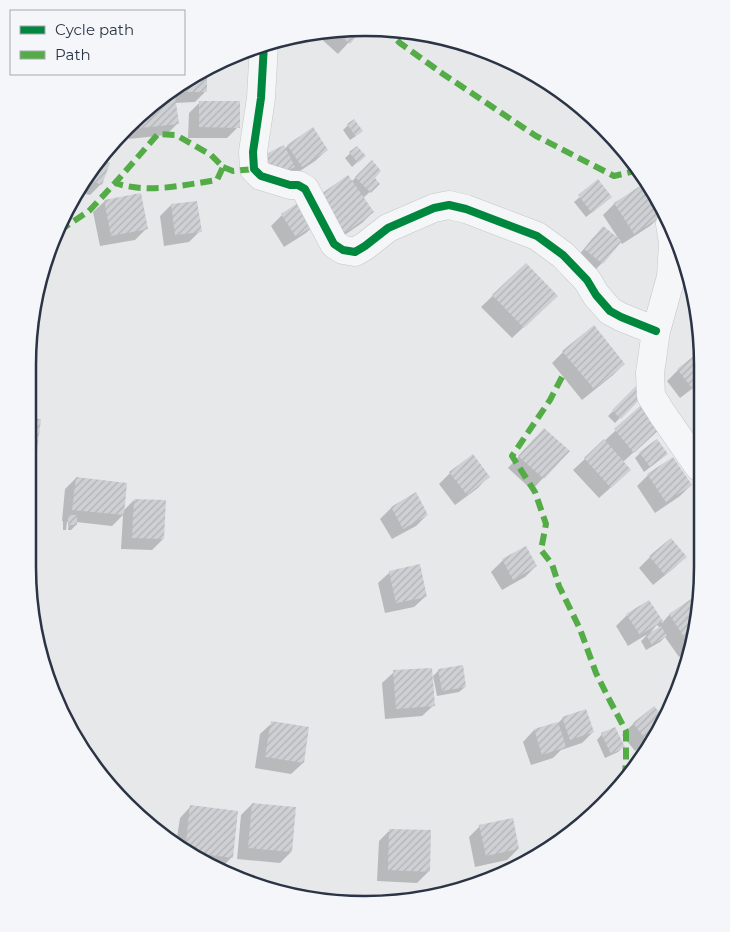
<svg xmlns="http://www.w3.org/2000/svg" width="730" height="932" font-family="Montserrat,sans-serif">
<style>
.shadow{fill:#0003;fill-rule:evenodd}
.building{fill:url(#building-hatch)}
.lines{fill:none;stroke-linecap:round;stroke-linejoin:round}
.minor-casing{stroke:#c4c6c8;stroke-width:29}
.minor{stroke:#f5f6f7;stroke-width:28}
.quiet{stroke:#54ac47;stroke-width:6;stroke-dasharray:12 6;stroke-linecap:butt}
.cycleway-casing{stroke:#f4f6f9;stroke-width:11}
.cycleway{stroke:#00873e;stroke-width:8}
.rim{fill:none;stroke:#2b3445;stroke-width:2.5}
</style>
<defs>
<pattern id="building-hatch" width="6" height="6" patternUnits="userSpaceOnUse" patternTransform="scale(1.25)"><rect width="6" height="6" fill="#ced0d3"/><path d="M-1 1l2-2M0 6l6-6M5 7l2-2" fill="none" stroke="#b1b3b6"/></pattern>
</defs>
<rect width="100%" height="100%" fill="#e6e8ea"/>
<path class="shadow" d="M361 29 338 54 318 36 324 30Z
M205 69 206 91 195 102 175 103 178 123 166 135 129 139 128 134 118 144 111 145 143 111 196 73Z
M200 102 238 127 227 138H188L189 113Z
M348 125 356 136 350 140 343 130Z
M288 145 327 150 315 161 291 177 260 161 285 149Z
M357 147 364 156 352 167 345 158Z
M97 160 108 164 101 184 90 195 81 193 70 220 60 229Z
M372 162 373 178 379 184 363 198 373 212 362 223 333 243 318 221 306 233 284 247 271 226 282 215 351 182Z
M598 181 605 202 586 217 574 202Z
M642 186 662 215 650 226 622 244 620 241 602 263 591 274 574 261 592 239 603 228 620 241 603 215 614 204Z
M105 201 147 228 135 240 100 246 93 212Z
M171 205 200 231 189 242 164 246 160 216Z
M526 264 545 307 512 338 481 307Z
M698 323 700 333 695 326Z
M563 352 624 364 613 375 582 400 552 363Z
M701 358V382L680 398 667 381 678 370Z
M636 388 643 394 615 423 608 416Z
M641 407 660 428 623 462 618 481 599 498 573 470Z
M28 419 40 420 36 451 28 459Z
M533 441 568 451 532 490 508 468Z
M640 453 667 454 661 459 644 472 635 458Z
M450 473 489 476 478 488 455 505 439 484Z
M648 475 691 485 680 496 655 513 637 486Z
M76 478 123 511 134 500 163 539 152 550 121 549 123 515 112 526 76 522V525L71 530H68L69 522H67L66 530H63V521H62L65 489Z
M415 494 427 515 416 526 392 539 380 519 391 508Z
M525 548 536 566 525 577 502 590 491 572 503 560Z
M650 557H685L674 568 653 585 639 568Z
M390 572 426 596 414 607 385 613 378 583Z
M697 597 696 633 691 648 679 657 665 637 660 642 646 650 641 641 646 636V635L628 646 616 626 627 615 648 601 662 623 669 615ZM657 625 660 628 649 634Z
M439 670 465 687 459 692 437 696 433 676Z
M394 672 434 705 422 716 385 719 382 683Z
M654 708 664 720 657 734 635 751 622 735 633 724Z
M563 718 593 732 582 743 561 750 553 758 531 765 523 742 534 730 558 723Z
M272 723 303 763 291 774 255 768 260 734Z
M602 734 623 747 618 752 605 758 597 740Z
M252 804 291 852 280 863 237 859 241 815Z
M191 806 232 857 221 868 197 859 176 844 180 818Z
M480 826 518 849 507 860 475 867 469 837Z
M390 830 429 871 417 883 377 881 379 841Z"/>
<path class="building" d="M363 29 350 44 334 30Z
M207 68V92H182V83L196 73Z
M174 88 179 124 140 128 138 116 143 111Z
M199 101H240V128L199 127Z
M354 119 363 131 356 136 347 124Z
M129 125 130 134 120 135 126 129Z
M313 127 328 150 302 167 287 145Z
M284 145 295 167 275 176 264 155Z
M357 146 366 156 358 163 349 152Z
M98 159 110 163 102 185 87 179Z
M372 160 381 171 375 178 380 184 371 193 355 177Z
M348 175 374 212 345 233 318 196Z
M598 179 612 197 592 213 578 195Z
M643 184 663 215 634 234 614 203Z
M81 190 83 192 71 220 66 218Z
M141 193 148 229 111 236 104 200Z
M304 199 319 222 296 237 281 214Z
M197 201 202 232 175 235 171 204Z
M603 226 622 241 603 264 584 249Z
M526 263 558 296 524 328 492 295Z
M594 325 625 364 594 389 562 351Z
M699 352 702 356 701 380 692 388 677 369Z
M636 386 645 394 621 419 612 410Z
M641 405 661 428 634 453 614 429Z
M28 418 41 419 37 451 28 450Z
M544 428 570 451 544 479 518 456Z
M604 439 631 470 611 488 584 458Z
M657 439 668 454 650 467 639 452Z
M473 454 490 477 467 495 449 472Z
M673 457 692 485 666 502 647 474Z
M76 477 127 483 124 515 72 510Z
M416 492 428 515 403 529 391 507Z
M134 499 166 500 164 539 132 538Z
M68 515H77V525H68Z
M671 538 687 557 665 575 649 556Z
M526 546 537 566 513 580 502 559Z
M420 564 427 597 396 603 389 571Z
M697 595 696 633 692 645 690 646 669 614Z
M649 600 663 621 640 635 626 614Z
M661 626 667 636 652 645 646 635Z
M463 665 466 687 442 691 438 669Z
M432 668 435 706 396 709 393 670Z
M654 706 665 719 657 733 647 741 633 723Z
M586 709 594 732 570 740 562 717Z
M271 721 309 727 304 763 265 757Z
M558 722 566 747 542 755 534 729Z
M615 727 625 747 611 754 601 733Z
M252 803 296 807 292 852 248 848Z
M190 805 238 811 233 858 187 852 185 851Z
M513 818 519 849 486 856 479 825Z
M389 829 431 830 430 872 388 870Z
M413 894 414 898 390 901 389 900Z"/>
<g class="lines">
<g class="minor-casing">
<path id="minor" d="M264 44 261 98 253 152 254 169 261 176 290 185H298L305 189 334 244 343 250 355 252 365 246 388 228 434 208 449 205 466 209 537 236 563 255 587 280 596 295 610 311 621 317 656 331
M670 224 673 243 671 277 656 331 650 373 651 396 663 415 699 467"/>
</g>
<use href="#minor" class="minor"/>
<path class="quiet" d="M384 28 400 43 443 74 536 136 614 176 639 170
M223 167 233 171 254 169
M59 231 89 211 115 183 158 134 176 135 211 155 223 167 217 180C183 185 149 194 115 183
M562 377 550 400 512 456 535 492 546 524 541 550 552 564 559 586 580 629 596 673 610 701 626 731V763L624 781"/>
<g class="cycleway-casing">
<path id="cycleway" d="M264 44 261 98 253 152 254 169 261 176 290 185H298L305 189 334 244 343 250 355 252 365 246 388 228 434 208 449 205 466 209 537 236 563 255 587 280 596 295 610 311 621 317 656 331"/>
</g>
<use href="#cycleway" class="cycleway"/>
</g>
<path d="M0 0H730V932H0ZM365 36H365A329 329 0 0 1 694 365V567A329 329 0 0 1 365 896H365A329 329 0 0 1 36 567V365A329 329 0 0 1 365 36Z" fill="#f4f6f9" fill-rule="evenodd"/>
<path class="rim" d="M365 36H365A329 329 0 0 1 694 365V567A329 329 0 0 1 365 896H365A329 329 0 0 1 36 567V365A329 329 0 0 1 365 36Z"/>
<rect x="10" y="10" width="175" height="65" fill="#f4f6f9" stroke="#a4a8b1"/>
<rect x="20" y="26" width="25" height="8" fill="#00873e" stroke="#a4a8b1"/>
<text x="55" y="35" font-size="15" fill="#2b3445">Cycle path</text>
<rect x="20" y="51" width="25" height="8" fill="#54ac47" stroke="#a4a8b1"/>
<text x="55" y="60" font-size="15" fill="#2b3445">Path</text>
</svg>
